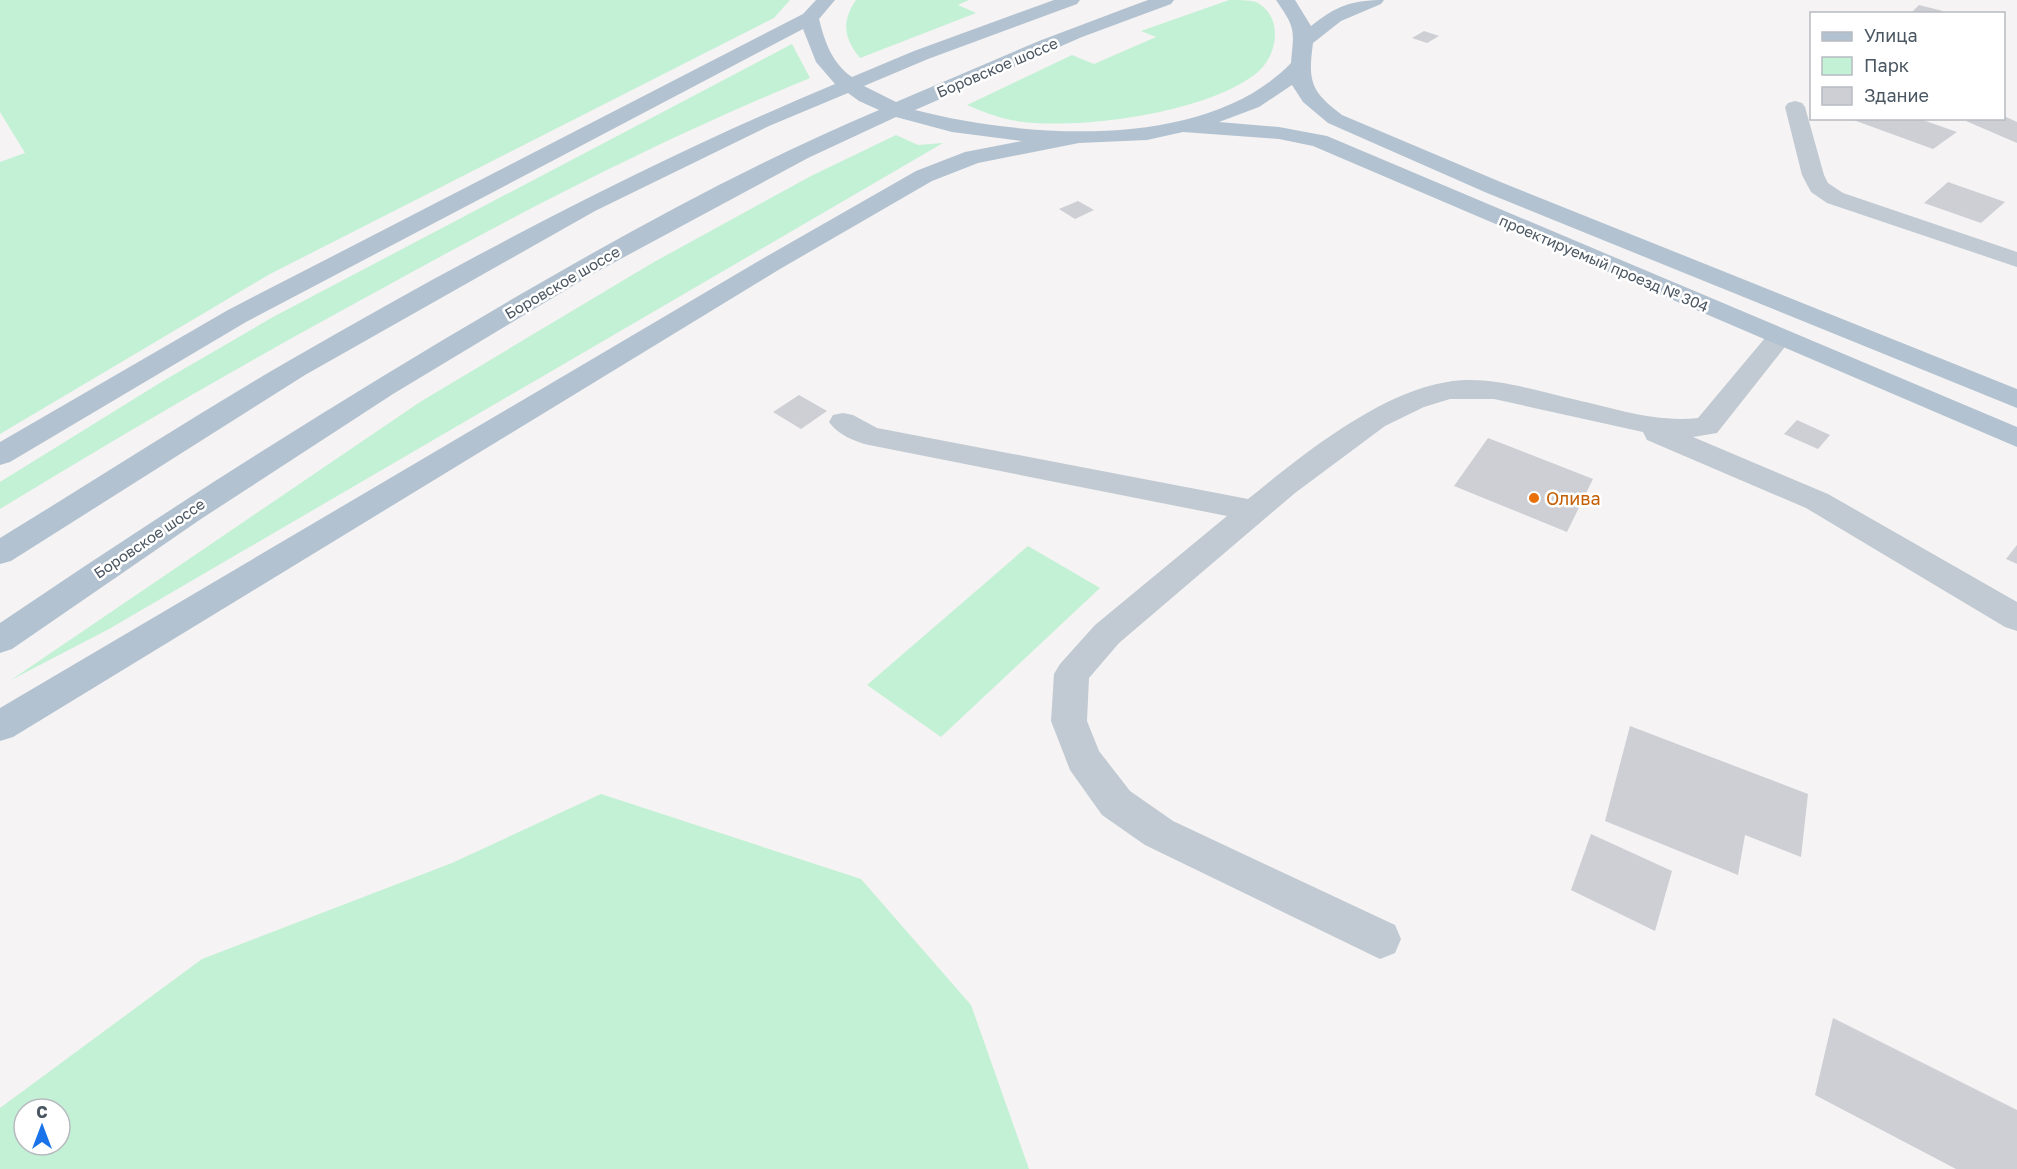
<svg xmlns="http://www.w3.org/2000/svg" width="2017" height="1169" font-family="'Golos Text',sans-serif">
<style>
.green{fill:#c3f1d5;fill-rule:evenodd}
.building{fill:#cdcfd5}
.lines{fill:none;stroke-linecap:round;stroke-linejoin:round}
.minor{fill:#c1cad2;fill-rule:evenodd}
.major{fill:#b3c2d1;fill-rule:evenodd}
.food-dot{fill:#e8710a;stroke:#fff;stroke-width:2}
.labels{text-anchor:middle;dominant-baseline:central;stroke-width:5;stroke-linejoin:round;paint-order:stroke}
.far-street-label{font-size:15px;fill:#4a5661;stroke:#fff}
.food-label{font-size:18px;fill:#c56008;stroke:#fff;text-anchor:start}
</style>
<rect width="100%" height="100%" fill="#f5f3f3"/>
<path class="green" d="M0 0H790L774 18 270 274 0 434V162L25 153 0 112Z
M856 0H969L958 5 976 13 860 58C844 38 841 22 856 0Z
M1229 0C1237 0 1249 0 1256 2 1283 16 1279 53 1258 72 1209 113 1073 132 1011 120 996 117 981 111 967 105L1072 55 1094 64 1156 37 1141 31Z
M792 44 810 78C666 137 528 208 392 283 259 355 129 430 0 509V482L163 381 273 317Z
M896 135 918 145 943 143 109 629 11 680 420 402 654 262 811 176Z
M1028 546 1100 588 941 737 867 685Z
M601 794 861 879 971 1005 1029 1169H0V1108L202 959 452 863ZM24 1109H60V1145H24Z"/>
<path class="building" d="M1919 5 1943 11 1941 14 1911 13Z
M1424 31 1439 36 1427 43 1412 38Z
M2004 116 2017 122V143L1966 121 1973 118H2004Z
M1848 118H1917L1957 132 1933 149Z
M1948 182 2005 202 1981 223 1924 203Z
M1078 201 1094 210 1075 219 1059 209Z
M799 395 827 411 801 429 773 412Z
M1797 420 1830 435 1818 449 1784 434Z
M1488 438 1593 479 1567 532 1454 486Z
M2017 545V564L2006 559Z
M1630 726 1808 794 1801 857 1745 835 1738 875 1605 821Z
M1591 834 1672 871 1655 931 1571 890Z
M1833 1018 2017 1110V1169H1956L1815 1095Z"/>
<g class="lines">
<path class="minor" d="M1795 101 1802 103 1805 107 1824 175 1828 183 1843 193 2017 252V267L1827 203 1811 192 1802 175 1785 107 1788 103Z
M1779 330 1788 332 1792 338 1717 433 1693 437 1828 494 2017 602V631L2005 627 1806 508 1647 440 1643 432 1494 399H1450L1424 407 1385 426 1295 493 1119 643 1089 678 1087 721 1099 751 1130 791 1173 821 1395 925 1401 939 1395 953 1380 959 1145 845 1102 815 1070 770 1051 721 1054 674 1060 664 1095 625 1227 516 869 445C855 442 837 434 829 422L833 415 843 413 853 415 877 428 1248 499C1301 456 1378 393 1447 382 1487 375 1529 389 1568 398 1610 407 1655 423 1698 418L1770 332Z"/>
<path class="major" d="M816 0H835L819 19C825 42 831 62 852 77L914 51 1054 0H1080L1077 4 928 59 864 86 896 102 1039 41 1129 7 1148 0H1174L1171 4 1082 37 915 110C1024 138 1205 152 1291 63 1294 29 1296 29 1276 0H1295L1311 26C1336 6 1352 0 1384 0L1381 4 1341 21 1313 43C1308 81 1310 91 1342 115L1503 183 2017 389V408L1487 193 1328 123 1303 102 1292 85 1259 107 1219 122 1279 127 1327 136 2017 427V447L1313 146 1279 139 1183 132 1147 140 1079 143 978 163 932 181 780 269 13 737 0 741V708L762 259 916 171 965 152 1022 141 952 132 896 117 808 158 589 276 393 394 201 519 12 649 0 653V623C173 506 348 394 528 290 642 224 758 161 879 110L859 101 848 93 769 126 595 211 305 375 11 561 0 564V538C95 480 189 419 285 363 463 260 645 163 835 84L816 62 803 29 246 322 10 462 0 465V442L228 310 803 14Z"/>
</g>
<circle class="food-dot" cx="1534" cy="498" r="6"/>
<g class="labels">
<g class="far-street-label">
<text transform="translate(997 67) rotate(-23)">Боровское шоссе</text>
<text transform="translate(1604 263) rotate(23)">проектируемый проезд № 304</text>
<text transform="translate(562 282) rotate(-30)">Боровское шоссе</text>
<text transform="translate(149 538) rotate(-34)">Боровское шоссе</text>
</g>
<g class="food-label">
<text x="1546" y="498">Олива</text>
</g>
</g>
<rect x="1810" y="12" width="195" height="108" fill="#ffffff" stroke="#b7bbc0" stroke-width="1.5"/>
<rect x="1822" y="32" width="30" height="9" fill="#b3c2d1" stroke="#b7bbc0" stroke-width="1.5"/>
<text x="1864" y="42" font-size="18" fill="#4a5661">Улица</text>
<rect x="1822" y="57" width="30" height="18" fill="#c3f1d5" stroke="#b7bbc0" stroke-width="1.5"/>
<text x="1864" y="72" font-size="18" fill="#4a5661">Парк</text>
<rect x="1822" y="87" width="30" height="18" fill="#cdcfd5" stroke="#b7bbc0" stroke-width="1.5"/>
<text x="1864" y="102" font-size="18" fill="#4a5661">Здание</text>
<g transform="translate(42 1127)"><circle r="28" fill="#ffffff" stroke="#b7bbc0" stroke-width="1.5"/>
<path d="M0-4.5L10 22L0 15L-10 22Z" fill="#1a73e8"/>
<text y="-9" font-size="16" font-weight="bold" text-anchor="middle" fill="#4a5661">С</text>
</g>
</svg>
